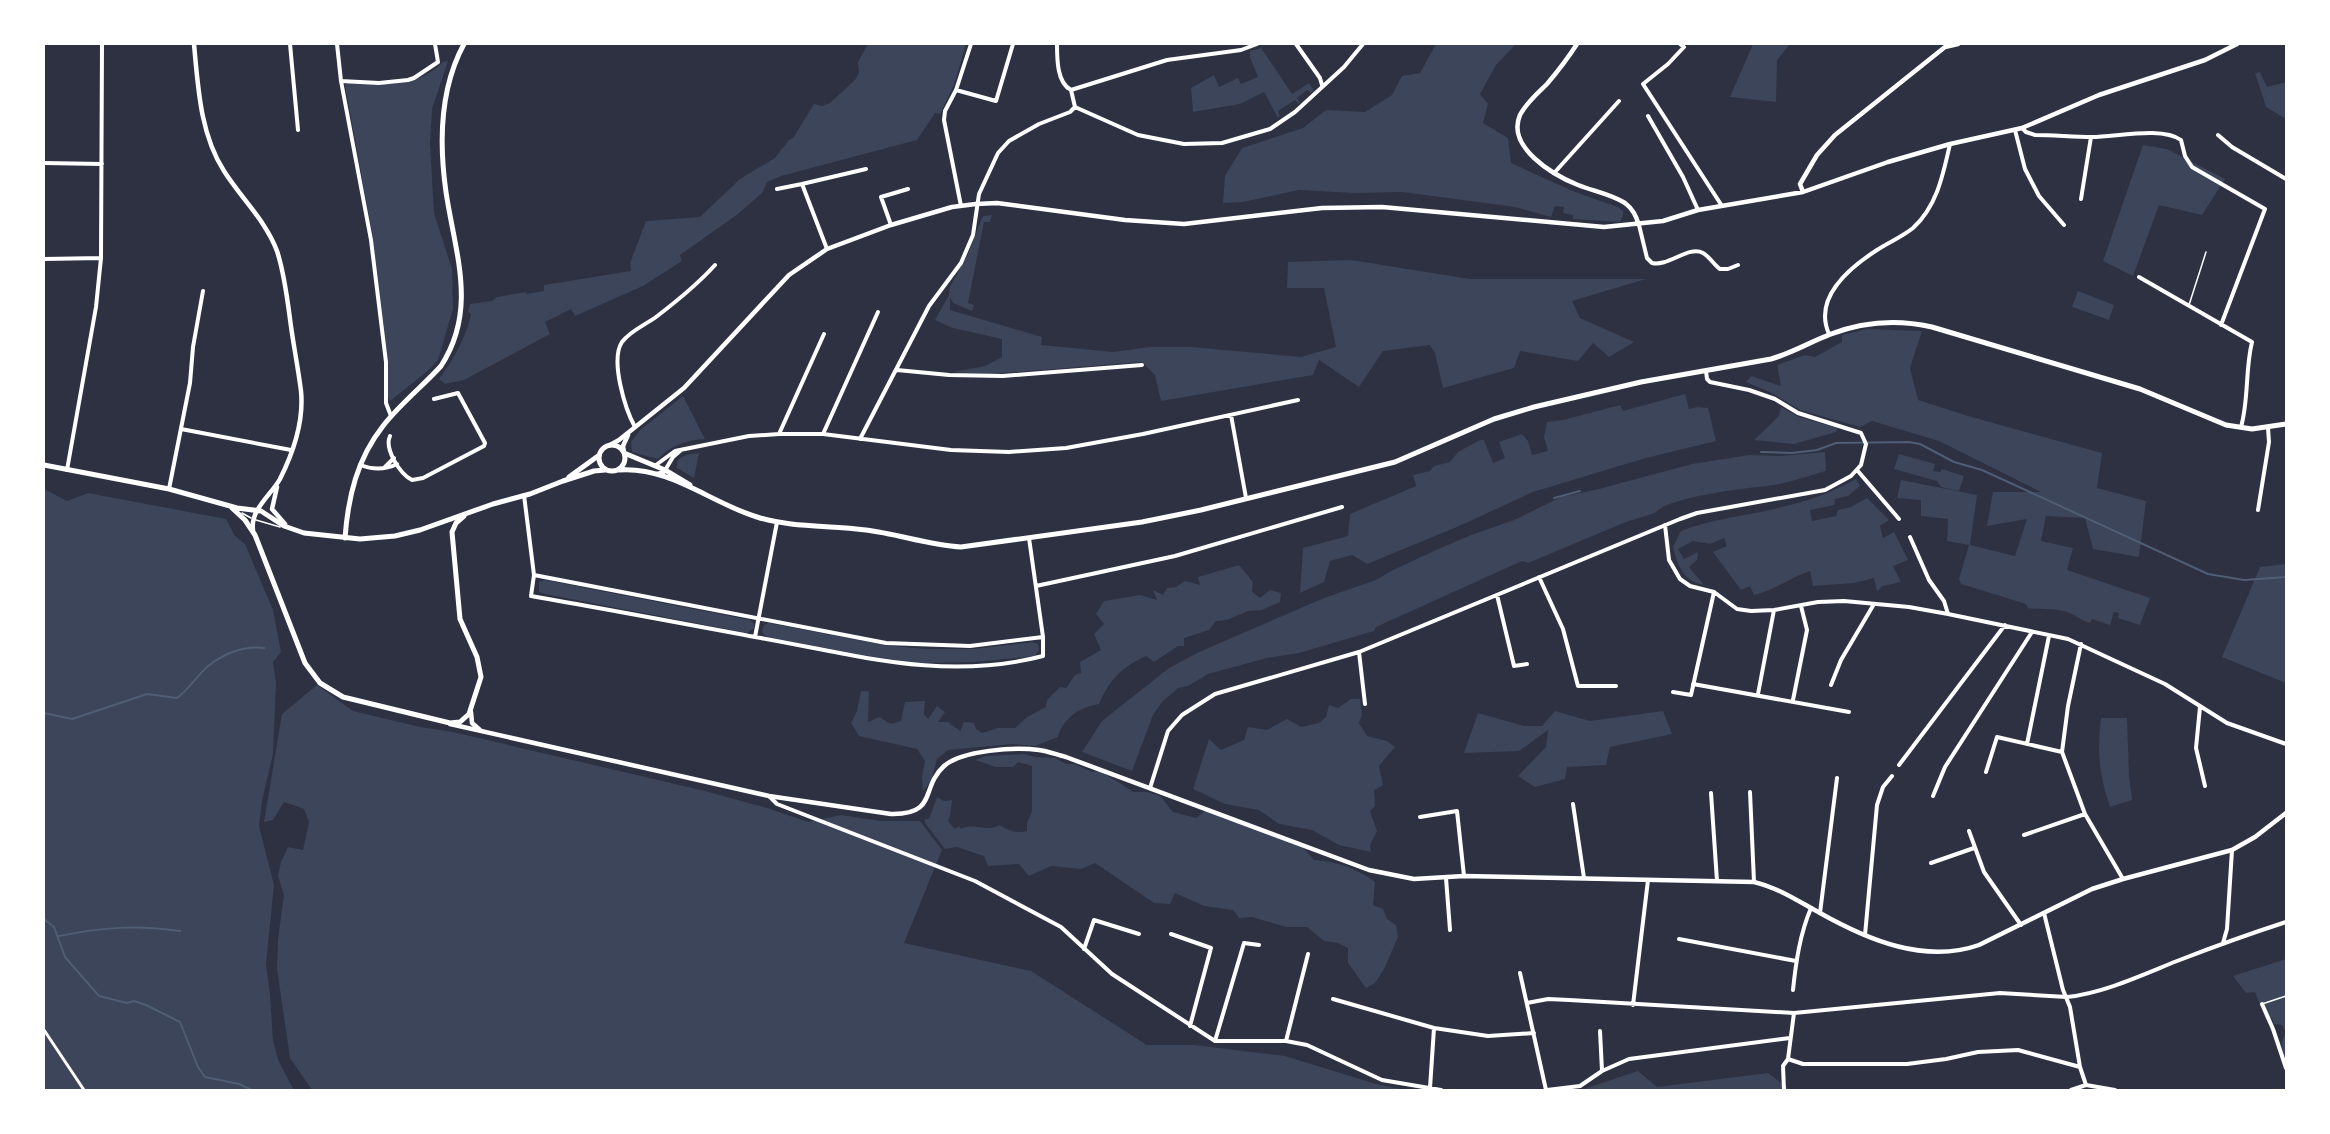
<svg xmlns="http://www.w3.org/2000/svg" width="2330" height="1134" font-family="Commissioner,sans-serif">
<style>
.green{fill:#3c4559}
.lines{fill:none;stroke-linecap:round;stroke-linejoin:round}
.stream{stroke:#4f5d75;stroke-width:2}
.service{stroke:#fff;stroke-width:1.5}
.pedestrian{stroke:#fff;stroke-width:3}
.minor{stroke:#fff;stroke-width:4}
.tertiary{stroke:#fff;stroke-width:4.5}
.secondary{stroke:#fff;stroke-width:5}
</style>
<rect width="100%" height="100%" fill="#2d3142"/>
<path class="green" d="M868 44H966L954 85 940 114 935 113 917 140 781 176 767 182 763 192 738 214 680 255 682 261 643 286 575 316 571 309 545 322 550 334 464 380 445 384 439 379C453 361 467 335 471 314L468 312 470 304 492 301 497 297 526 292V294L544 291V285L631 271 630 263 646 221 700 217 740 179 775 158 789 140 793 138 814 104 822 106 830 103 855 80 859 73 858 62Z
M1436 44H1516L1496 65 1480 94 1488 104 1483 123 1508 138 1511 163 1575 192 1618 207 1623 211V215L1620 222 1573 219V215L1563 213 1564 207 1555 206 1551 217 1515 207 1402 192 1352 193 1299 190 1243 202 1223 203 1225 176 1242 148 1303 128 1326 110 1365 112 1392 95 1402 76 1420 73Z
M1753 44H1790L1777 60 1776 102 1730 97Z
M1261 48 1292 94 1309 83 1314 91 1311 93 1307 90 1297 98 1300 103 1299 104 1295 100 1278 111 1280 116 1278 118 1264 92 1240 104 1193 112 1191 88 1214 75 1219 87 1238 78 1241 84 1258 77 1250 57V51Z
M448 61 432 109 430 144 434 213 452 269 453 309 438 360 429 370 390 401 387 394 388 360 372 232 345 85 348 82C382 85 417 88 443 62Z
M2260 72 2267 87 2286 82V119L2266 107 2255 73Z
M2143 145 2167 149 2225 179 2202 215 2159 205 2133 276 2103 261Z
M992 215 990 222H984L968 303 974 305 972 311 953 303 950 297V310L1042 337 1041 345 1113 352 1150 347H1191L1301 357 1336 347 1324 288H1287L1288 262 1351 260 1470 279H1646L1572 301 1580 318 1634 342 1609 357 1593 343 1578 361 1520 351 1514 368 1443 388 1435 353 1430 345 1383 351 1359 387 1319 360 1313 375 1161 401 1155 375 1142 362 989 374 953 372 985 366 1002 357V339L953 328 935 320 949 295 950 287 968 254 983 216Z
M2078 291 2114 305 2109 320 2072 307Z
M1867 329 1922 331 1910 368 1918 400 1968 416 2102 453 2097 488 2146 501 2139 557 2093 549 2085 518 2046 516 2041 541 2073 548 2067 570 2150 598 2140 625 2118 618 2119 613 2114 612 2110 625 2092 619 2090 623C2080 620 2074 613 2063 611 2051 608 2040 610 2028 608L2026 604 1961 584 1959 579 1969 545 1947 541 1948 519 1921 516V500L1897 498 1901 480 1977 495 1970 545 2015 556 2027 519 1987 526 1993 492H2041L1939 441 1872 421 1860 427 1800 410 1770 392 1746 382 1751 376 1781 386 1777 365 1805 355 1815 357 1842 342V335Z
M1685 394 1689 409 1698 407 1708 408 1716 441 1646 458 1533 492 1457 527 1367 564 1352 555 1330 561 1324 582 1300 593 1303 548 1348 536 1350 514 1416 486 1413 475 1430 471 1434 466 1450 462 1458 452 1480 440H1484L1493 463 1505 458 1499 442 1522 434 1528 441 1532 455 1548 451 1544 437 1547 422 1563 420 1620 405 1623 411Z
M683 396 705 439C687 440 671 445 658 459L632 452 631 442 640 430Z
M1781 407 1799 417 1838 428 1836 432 1794 444 1754 440 1779 416Z
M1825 452 1826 471C1807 476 1786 484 1767 486 1746 488 1667 497 1655 513L1626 522 1528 563 1522 561 1376 627 1374 631 1299 653 1267 658 1208 674 1188 686 1178 688 1162 702 1153 715 1132 771 1082 752 1102 721 1169 668 1199 652 1324 598 1376 580 1391 571 1436 550 1471 535 1514 520 1561 497 1595 490 1692 464 1749 455 1781 456Z
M699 453 694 478 677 468C675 456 689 454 699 453Z
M1899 454 1935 464 1933 471 1940 472 1942 469 1964 476 1959 491 1941 487 1937 481 1894 469Z
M1856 479 1860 486 1848 496 1835 499 1834 505 1810 510 1812 521 1836 516 1838 510 1851 507 1867 498 1889 520 1880 526 1883 538 1894 532 1908 560 1893 566 1901 582 1883 586 1877 591 1874 578 1854 583 1813 586 1810 571C1790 578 1775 590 1754 595L1750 586 1741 590 1713 552 1727 546 1724 538 1710 544 1693 541 1678 549 1684 559 1698 552 1697 560 1689 567 1704 585C1683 581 1678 566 1673 547L1681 531C1714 518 1748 516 1782 507 1809 501 1832 492 1856 479Z
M44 489 67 501 88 493 226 519 235 536 245 544 273 610 281 652 273 662 276 683 273 754 262 801 259 826 274 885 266 964 270 994 273 1041 279 1062 294 1090H44Z
M2286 564V683L2222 657 2260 567Z
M1239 565 1253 582 1252 592 1260 598 1270 590 1281 593 1280 602 1262 610 1248 611 1227 620 1216 621 1209 630 1184 638V646H1178L1154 662 1146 656C1122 667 1110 679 1099 704 1080 707 1063 718 1058 737L1035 746 1012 744 948 750 937 759 931 781 923 791 922 777 925 761 917 749 859 736 851 723 857 711 861 691H869L868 722 879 717 891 724 901 721 905 702 925 701 924 714 928 719 937 706 945 712 938 722H948L960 731 964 722 974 723 976 729 982 733 998 728H1015L1027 717 1046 707 1047 700 1060 687 1066 688 1075 675 1081 673 1080 662 1101 650 1094 634 1104 624 1096 614 1104 601 1140 595 1157 600 1153 590 1163 595 1167 588 1176 587 1185 581 1200 585 1198 577Z
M545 580 750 620 754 624V628L747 633 545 594 539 592V582Z
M768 623 884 645 925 649H973L1033 642 1038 644 1039 650 1035 656 975 662 923 663 879 658 771 638 765 636 762 631 764 625Z
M317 685 353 711 420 727 453 732 705 791 767 808 808 822 841 815 881 821H920L942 850 904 943 1031 971 1147 1045H1195L1285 1056 1376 1084 1405 1090H312L290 1058 277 969 278 939 284 895 278 876 281 862 288 847 303 850 309 822 304 809 284 802 273 820 264 822 282 714Z
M1351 699H1360L1362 715 1359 723 1367 736 1387 741 1395 747 1379 766 1383 785 1374 790 1375 806 1370 811 1377 831 1370 845 1371 852 1339 845 1312 830 1279 824 1259 810 1225 804 1193 789 1209 739 1221 750 1244 740 1248 727 1267 730 1287 719 1301 727 1319 723 1326 717 1329 705 1338 708Z
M1555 711 1590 721 1663 711 1672 734 1610 747 1606 765 1567 767 1565 779 1535 787 1518 776 1546 747 1548 730 1519 751 1464 753 1478 713 1524 726H1542Z
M2101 718H2127L2129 776 2132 800 2110 807C2099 773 2097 754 2101 718Z
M1024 754 1035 757 1055 758 1066 764H1075L1092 772 1100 771 1134 792H1147L1160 796 1173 812 1196 818 1205 811 1301 845 1314 860C1339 862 1356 868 1375 882L1373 905 1383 909 1387 919 1396 925 1398 937 1384 969 1375 983 1366 988 1348 963V948L1338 943 1324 941 1307 927H1286L1252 917 1239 918 1233 910 1204 906 1175 893 1170 904 1154 903 1095 863 1081 869 1051 866 1029 876 1019 864 988 866 984 856 957 847 945 849 925 823V819H929L937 797 944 801 952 800 950 816 948 821 955 829 959 826 961 829C973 822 986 833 999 825 1008 830 1016 834 1027 831V823L1032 811V766L1018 762 1013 767H996L975 760 986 756Z
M2286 959V1061C2283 1052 2278 1041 2286 1034L2282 1025 2274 1024 2272 1018 2266 1020 2255 992 2246 993 2233 976Z
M1638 1071 1657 1087 1768 1073 1788 1088 1789 1090H1581Z"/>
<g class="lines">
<path class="stream" d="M1761 452 1792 453 1817 450 1836 443 1909 442 1920 444 1954 462 1982 470 2208 574 2244 580 2286 577
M1554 498 1580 491
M44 713 72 719 147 694 177 698C189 689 196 677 207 667 222 654 245 645 264 648
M44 919 54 927 65 957 99 996 127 1003 134 1001 146 1005 180 1022 198 1067 205 1077 239 1084 252 1090
M59 936C105 927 134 925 180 931"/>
<path class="service" d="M2189 305 2206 252
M242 513 251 518
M256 520 280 527
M2262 1004 2286 996"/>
<path class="pedestrian" d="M44 1030 84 1090"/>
<path class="minor" d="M290 44 298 130
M337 44 341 81 371 240 386 362V403L391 416
M1057 44C1057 59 1057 83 1071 90L1075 107
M1296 44 1320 78 1322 85
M1680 44 1684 47 1668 64 1643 84 1722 206
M341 81 379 83 408 80 414 78 438 62 435 44
M956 90 996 101 1013 44
M1071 90 1167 60 1241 50 1257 44
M1075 107 1138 135 1184 144 1222 143 1270 129 1295 112 1344 67 1363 44
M1648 116 1683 177 1698 210
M2022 128 2026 132 2035 135C2054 135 2073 137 2092 137 2116 137 2162 126 2181 140L2185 156 2192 167 2265 209 2221 325
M2015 130 2025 169 2039 196 2064 225
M2218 135 2232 147 2286 179
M44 163 102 164
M1555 172 1619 101
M777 189 802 184
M2081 199 2091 137
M961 206 944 120 945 111 956 90 971 44
M891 225 881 197 908 189
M1639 225 1647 258 1652 263C1668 267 1689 245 1703 253 1710 257 1714 265 1720 269H1728L1738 265
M827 249 802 184 866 169
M44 259 101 258
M2139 277 2252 342C2245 370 2249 399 2241 427
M1829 334C1813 298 1849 268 1877 250 1889 242 1902 237 1913 228 1937 206 1943 175 1950 144
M897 370 949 375 1003 376 1142 365
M1231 415 1246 498
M635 427C625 409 610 360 622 342 630 331 645 325 656 317 677 301 697 285 715 265
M181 429 291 450
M779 434 824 334
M823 434 878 312
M390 436C384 449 400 474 412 480L423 478 484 446 485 443 458 393 434 399
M860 439 929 306 961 263 973 235 979 194 998 153 1009 141 1039 124 1070 112 1075 107
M360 465C373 470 385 470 397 464
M656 465 675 451 749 436 779 434H823L951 450 1009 452 1066 448 1143 434 1298 400
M385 467 394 458
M67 470 96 307 101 258 102 44
M1857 470 1899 519
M656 474 664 472 673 457 680 451
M169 489 190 383 193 347 203 291
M524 495 534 575 531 596C606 609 680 623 755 637 853 654 943 682 1043 656V637L1029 538
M2258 510 2269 442 2268 428
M1665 525 1669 560 1680 579 1690 586 1714 592 1737 609 1751 611 1774 610 1818 602 1844 601 1909 607 1948 614 2068 639 2165 684 2227 723 2286 744
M1910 537 1929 580 1944 601 1948 614
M534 575 886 643 970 646 1043 637
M1539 577 1563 629 1578 686H1616
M1036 586 1175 556 1342 507
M1497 595 1514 666 1527 664
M755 637 777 522
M2081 644 2068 706 2062 752 2085 814 2123 879
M1359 652 1365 704
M1693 684 1849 712
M1831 685 1841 660 1874 604
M1673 692 1691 695 1714 592
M1758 694 1774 610
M1793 700 1807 630 1801 606
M2200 707 2196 748 2205 786
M2027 744 2049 636
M1899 765 2005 625
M1986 772 1997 737 2062 752
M1150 788 1168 731 1182 715 1215 694 1359 652 1680 519 1697 513 1825 490 1851 476 1861 465 1866 444 1861 433 1798 413 1775 399 1749 390 1710 382 1707 379 1706 371
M1750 792 1754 882
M1711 793 1717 881
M1933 796 1945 767 2032 632
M770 797 777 804 975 881 1061 927 1112 974 1215 1041H1286L1307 1045 1382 1080 1441 1090
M1573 804 1584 878
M1420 817 1457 811 1464 876
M1969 831 1984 872 2021 925
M2024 835 2085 814
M1931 863 1974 848
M1446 878 1450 930
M1820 913 1837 778
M2044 913 2063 990 2070 1007 2080 1067 2086 1085
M1171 934 1211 948 1190 1026
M1865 935 1877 805 1883 787 1892 776
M1679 939 1796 961
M2223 943 2227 929 2232 850
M1084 949 1094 920 1139 934
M1520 973 1546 1090
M1793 990C1796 961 1800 934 1811 908
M1333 999 1434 1028 1488 1036 1534 1033
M1527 1003 1548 999 1569 1000 1794 1013 2000 993 2067 997C2104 993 2142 975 2177 961 2213 947 2249 934 2286 922
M2262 1004 2273 1029 2286 1068
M1633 1005 1648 880
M1600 1031 1602 1071
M1215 1041 1244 943 1259 945
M1286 1041 1308 954
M1788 1059 1803 1064H1907L1946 1059 1978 1052 2018 1050 2080 1067
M1430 1088 1434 1028
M1547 1090 1580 1086 1602 1071 1629 1059 1790 1038
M1784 1090 1783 1066 1788 1059 1794 1013
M2071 1090 2086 1085 2115 1090"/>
<path class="tertiary" d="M194 44C198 86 200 134 224 171 241 198 266 221 277 251 284 272 287 296 290 319 293 343 298 367 301 391 304 421 293 453 280 479 271 495 250 510 253 530
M1577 44C1568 58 1558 71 1547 84 1538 93 1526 103 1520 115 1506 147 1553 175 1578 185 1593 191 1611 194 1625 203 1633 209 1636 216 1639 225
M1803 192 1800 184 1817 155 1835 135 1945 47 1958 44
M610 445 619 440 684 388 789 275 827 249 891 225 952 207 976 204 997 203 1125 220 1184 224 1322 208 1382 207 1604 227 1663 221 1698 210 1803 192 1888 162 1950 144 2022 128 2099 95 2205 60 2237 44
M624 452 623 446 628 435
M277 487 272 509 285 524
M471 712 472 723 480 730
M450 724 769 796 891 814C938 815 920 788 944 766 962 750 1015 747 1039 750 1048 751 1057 755 1066 757L1369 870 1414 879 1464 876 1754 882C1779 888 1798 901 1820 913 1868 940 1925 964 1979 945L2092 889 2123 879 2232 850 2255 837 2286 813"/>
<path class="secondary" d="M599 458a13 13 0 1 1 26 0a13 13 0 1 1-26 0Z
M624 453 665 470 690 485
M44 465 169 489 237 508 261 511 284 526 304 533 360 539 395 536 420 530 493 504 530 494 563 481 594 471 605 470
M619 470C669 466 711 503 757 517 792 528 830 525 866 530 898 534 929 545 961 547L1142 522 1201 510 1395 462 1494 419 1534 407 1641 382 1771 359C1792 353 1810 342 1831 334 1865 321 1897 319 1932 327L2140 389 2226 425 2252 429 2286 424
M569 477 598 456
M232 508 245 520 255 535 305 663 320 683 343 697 450 723 460 722 469 714 481 677 477 657 460 619 452 532 456 523 464 516
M345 538C348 497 357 459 383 426 400 404 423 386 441 366 478 309 455 253 446 192 439 143 440 88 464 44"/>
</g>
<rect width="2330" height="1134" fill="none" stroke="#ffffff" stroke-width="90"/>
</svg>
